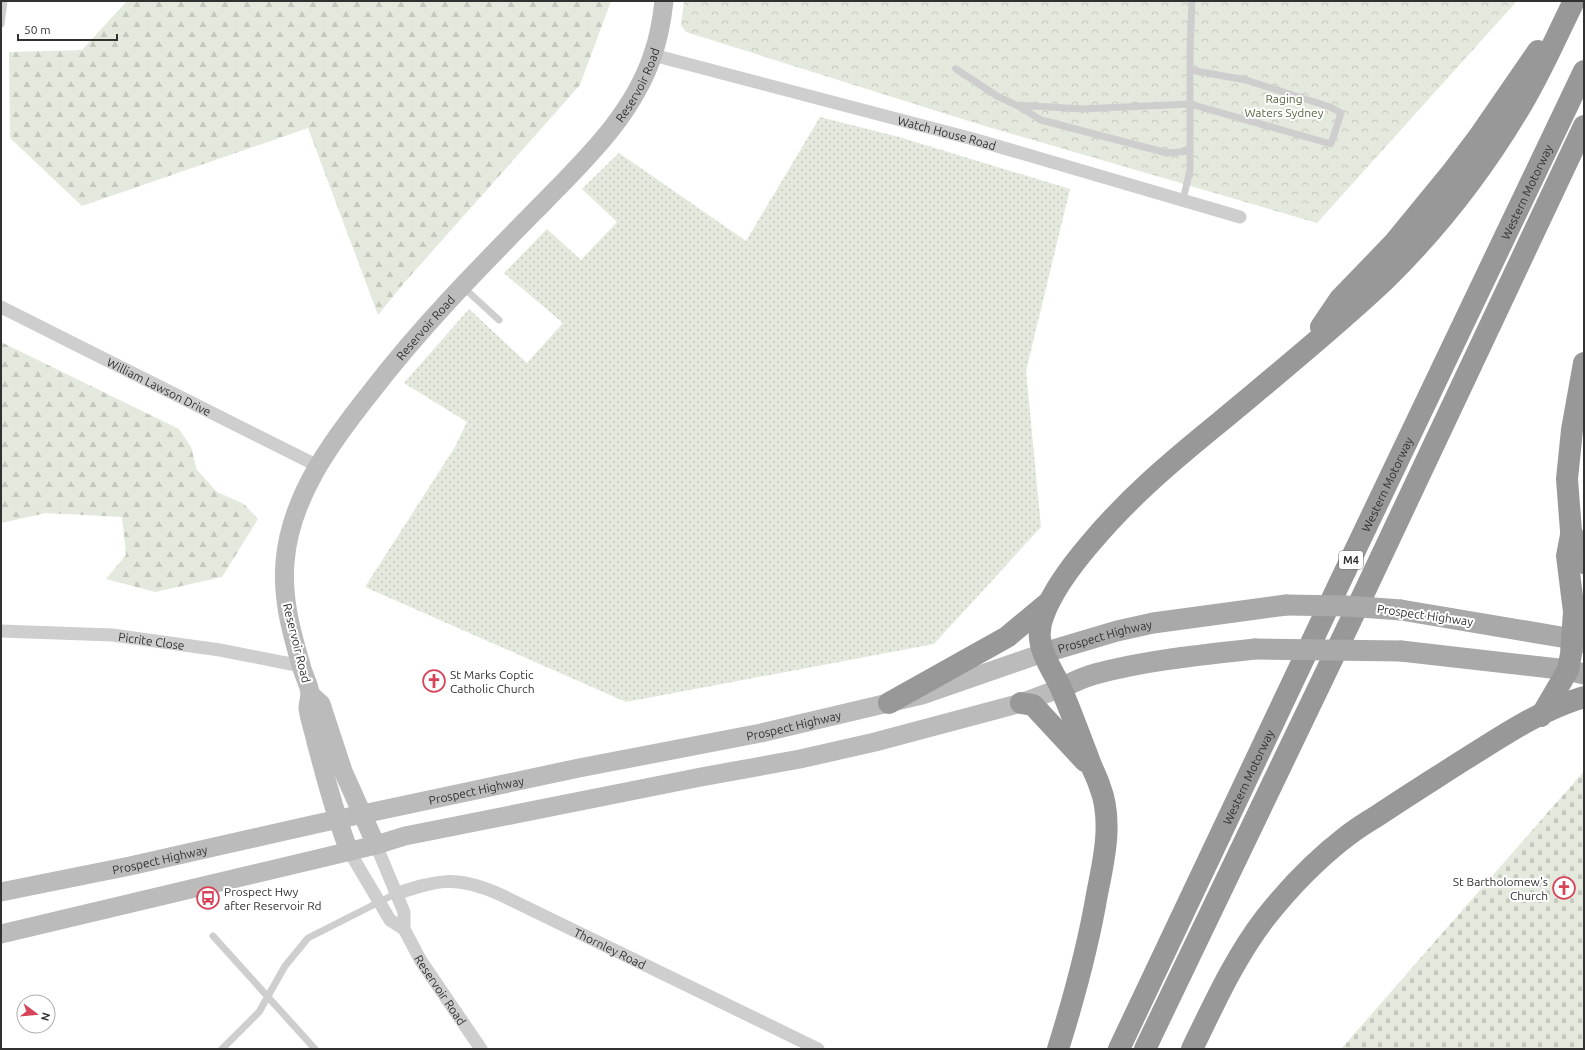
<svg xmlns="http://www.w3.org/2000/svg" width="1585" height="1050" font-family="Ubuntu,sans-serif">
<style>
.grass{fill:url(#grass-dots)}
.forest{fill:url(#forest-firs)}
.cemetery{fill:url(#cemetery-stones)}
.park{fill:url(#park-crowns)}
.lines{fill:none;stroke-linecap:round;stroke-linejoin:round}
.lane{stroke:#cecece;stroke-width:7}
.street{stroke:#cecece;stroke-width:13}
.secondary{stroke:#bbb;stroke-width:19}
.primary{stroke:#a9a9a9;stroke-width:21}
.highway{stroke:#989898;stroke-width:22}
.primary-bridge{stroke:#a9a9a9;stroke-width:21}
.labels{text-anchor:middle;dominant-baseline:central;stroke-width:4;stroke-linejoin:round;paint-order:stroke}
.shield{fill:#fff;stroke:#6f6f6f;stroke-width:1}
.shield-label{font-size:11px;font-weight:bold;fill:#313131}
.street-label{font-size:12px;fill:#313131;stroke:#fff}
.park-label{font-size:12px;fill:#566941;stroke:#fff}
.poi-label{font-size:12px;fill:#313131;stroke:#fff;text-anchor:start}
</style>
<defs>
<pattern id="grass-dots" width="8" height="8" patternUnits="userSpaceOnUse"><rect width="8" height="8" fill="#e4e9dd"/><path d="M2 2h.1M6 6h.1" fill="none" stroke="#c4c8be" stroke-width="1.8" stroke-linecap="round"/></pattern>
<pattern id="forest-firs" width="22" height="20" patternUnits="userSpaceOnUse"><rect width="22" height="20" fill="#e4e9dd"/><path d="M5 1l3.5 6h-7zM16 11l3.5 6h-7z" fill="#c4c8be"/></pattern>
<pattern id="cemetery-stones" width="16" height="16" patternUnits="userSpaceOnUse"><rect width="16" height="16" fill="#e4e9dd"/><path d="M2 7V4a2 2 0 0 1 4 0v3zM10 15v-3a2 2 0 0 1 4 0v3z" fill="#c4c8be"/></pattern>
<pattern id="park-crowns" width="20" height="18" patternUnits="userSpaceOnUse"><rect width="20" height="18" fill="#e4e9dd"/><path d="M2 6a3 3 0 1 1 6 0M12 15a3 3 0 1 1 6 0" fill="none" stroke="#c4c8be"/></pattern>
</defs>
<rect width="100%" height="100%" fill="#fff"/>
<path class="grass" d="M820 117 899 137 1070 189 1026 371 1041 527 934 644 626 702 365 587 455 447 467 422 404 383 469 309 527 363 563 323 504 273 547 229 581 260 617 222 582 189 619 153 746 241Z"/>
<path class="forest" d="M127 1H611L580 85 404 283 378 315 308 128 82 206 10 138 9 52 82 50Z
M1 342 179 429 191 447 197 470 217 492 244 504 258 519 222 577 155 592 106 579 126 555 122 517 46 513 1 523Z"/>
<path class="cemetery" d="M1584 771V1049H1341Z"/>
<path class="park" d="M684 1H1517L1317 223 978 124 686 32 681 25Z"/>
<g class="lines">
<path class="lane" d="M1 24 4 1
M956 69 997 96 1016 105 1082 109 1190 104 1331 144 1341 113 1330 107 1246 80 1190 70
M1018 106 1041 120 1167 153 1190 151
M1183 200 1190 170V48L1192 1
M463 287 499 320
M213 936 315 1049
M222 1049 259 1012 285 966 308 938 395 894"/>
<g class="street">
<path id="s1" d="M653 55 973 139 1240 217"/>
<path id="s2" d="M1 307 318 466"/>
<path id="s3" d="M1 631 112 635 220 650 301 666"/>
<path d="M376 845 404 912V929"/>
<path id="s4" d="M349 851 390 920 404 929 421 961 481 1049"/>
<path id="s5" d="M395 894C439 880 455 875 499 894L818 1049"/>
</g>
<g class="secondary">
<path d="M310 694 321 704 343 771 376 845"/>
<path id="s6" d="M349 851C335 815 326 779 316 742 314 731 309 719 308 708 308 703 310 698 310 693 309 684 303 674 301 665 291 631 282 598 285 562 290 497 332 441 371 392 424 323 484 263 545 201 587 158 634 113 653 54 659 37 662 19 664 1"/>
<path id="s7" d="M1 892 130 866 316 824 579 768 761 733 922 695 1043 653"/>
<path d="M1 934 376 845 405 836 701 777 800 759 875 742 1021 703 1061 688"/>
</g>
<g class="primary">
<path d="M1401 610 1573 639 1584 643"/>
<path d="M1401 651 1568 670 1584 674"/>
<path id="s8" d="M1043 653 1117 631 1153 623 1286 605"/>
<path d="M1061 688C1072 683 1083 677 1095 674 1147 660 1201 655 1255 649"/>
</g>
<g class="highway">
<path d="M1321 327 1340 299 1394 243 1453 171 1478 138 1538 51"/>
<path d="M1584 363 1572 430 1567 479 1571 531 1584 563"/>
<path d="M889 703 1007 637 1048 603"/>
<path d="M1021 703 1033 705 1085 761"/>
<path d="M1541 716 1568 670 1571 654 1574 612 1567 556 1571 535"/>
<path d="M1058 1049C1074 998 1088 947 1097 894 1104 860 1113 820 1100 787 1097 777 1091 767 1088 757 1079 734 1070 709 1060 686 1053 671 1042 656 1040 639 1039 630 1041 621 1044 614 1054 588 1072 565 1089 545 1129 497 1172 461 1220 422 1275 376 1332 330 1385 280 1436 230 1482 171 1519 109 1540 75 1556 37 1574 1"/>
<path id="s9" d="M1119 1049 1340 582 1584 71"/>
<path d="M1145 1049 1363 595 1584 126"/>
<path d="M1192 1049C1214 1004 1235 957 1266 917 1289 888 1317 859 1347 836 1356 829 1367 822 1377 816 1404 798 1431 781 1459 763 1498 739 1539 710 1584 697"/>
</g>
<path class="primary-bridge" d="M1286 605 1347 606 1401 610
M1255 649 1401 651"/>
</g>
<defs>
<g id="church-ring" transform="scale(1.15)"><circle r="9.5" fill="#fff" stroke="#d74358" stroke-width="1.5"/><path d="M-1.2-6h2.4v3.5h3.3v2.4h-3.3V6h-2.4V-.1h-3.3v-2.4h3.3Z" fill="#d74358"/></g>
<g id="bus-ring" transform="scale(1.15)"><circle r="9.5" fill="#fff" stroke="#d74358" stroke-width="1.5"/><path d="M-5-6H5V4H4V6H2V4H-2V6H-4V4H-5ZM-3.5-4V0h7V-4ZM-3.5 1.2v1.5H-2V1.2ZM2 1.2v1.5H3.5V1.2Z" fill="#d74358"/></g>
</defs>
<g fill-rule="evenodd">
<use href="#church-ring" x="434" y="681"/>
<use href="#church-ring" x="1564" y="888"/>
<use href="#bus-ring" x="208" y="898"/>
</g>
<g class="labels">
<rect class="shield" x="1339" y="551" width="24" height="18" rx="3"/>
<g class="shield-label">
<text x="1351" y="560">M4</text>
</g>
<g class="street-label">
<text stroke="none"><textPath href="#s6" startOffset="900">Reservoir Road</textPath></text>
<text stroke="none"><textPath href="#s1" startOffset="304">Watch House Road</textPath></text>
<text stroke="none"><textPath href="#s9" startOffset="949">Western Motorway</textPath></text>
<text stroke="none"><textPath href="#s6" startOffset="576">Reservoir Road</textPath></text>
<text stroke="none"><textPath href="#s2" startOffset="177">William Lawson Drive</textPath></text>
<text stroke="none"><textPath href="#s9" startOffset="625">Western Motorway</textPath></text>
<text transform="translate(1425 615) rotate(8)">Prospect Highway</text>
<text stroke="none"><textPath href="#s8" startOffset="64">Prospect Highway</textPath></text>
<text stroke="none"><textPath href="#s3" startOffset="151">Picrite Close</textPath></text>
<text transform="translate(297 643) rotate(76)">Reservoir Road</text>
<text stroke="none"><textPath href="#s7" startOffset="810">Prospect Highway</textPath></text>
<text stroke="none"><textPath href="#s9" startOffset="301">Western Motorway</textPath></text>
<text stroke="none"><textPath href="#s7" startOffset="486">Prospect Highway</textPath></text>
<text stroke="none"><textPath href="#s7" startOffset="162">Prospect Highway</textPath></text>
<text stroke="none"><textPath href="#s5" startOffset="231">Thornley Road</textPath></text>
<text stroke="none"><textPath href="#s4" startOffset="168">Reservoir Road</textPath></text>
</g>
<g class="park-label">
<text x="1284" y="98">Raging<tspan x="1284" dy="14">Waters Sydney</tspan></text>
</g>
<g class="poi-label">
<text x="450" y="674">St Marks Coptic<tspan x="450" dy="14">Catholic Church</tspan></text>
<text x="1548" y="881" text-anchor="end">St Bartholomew's<tspan x="1548" dy="14">Church</tspan></text>
<text x="224" y="891">Prospect Hwy<tspan x="224" dy="14">after Reservoir Rd</tspan></text>
</g>
</g>
<rect width="1585" height="1050" fill="none" stroke="#313131" stroke-width="4"/>
<g transform="translate(36 1014) rotate(106)"><circle r="19" fill="#ffffff" stroke="#adadad"/>
<path d="M0-3L7 15L0 10L-7 15Z" fill="#d74358"/>
<text y="-6" font-size="11" font-weight="bold" text-anchor="middle" fill="#313131">N</text>
</g>
<path d="M18 34v6h99v-6" fill="none" stroke="#313131" stroke-width="2"/>
<text x="24" y="34" font-size="12" fill="#313131" stroke="#ffffff" stroke-width="3" paint-order="stroke">50 m</text>
</svg>
